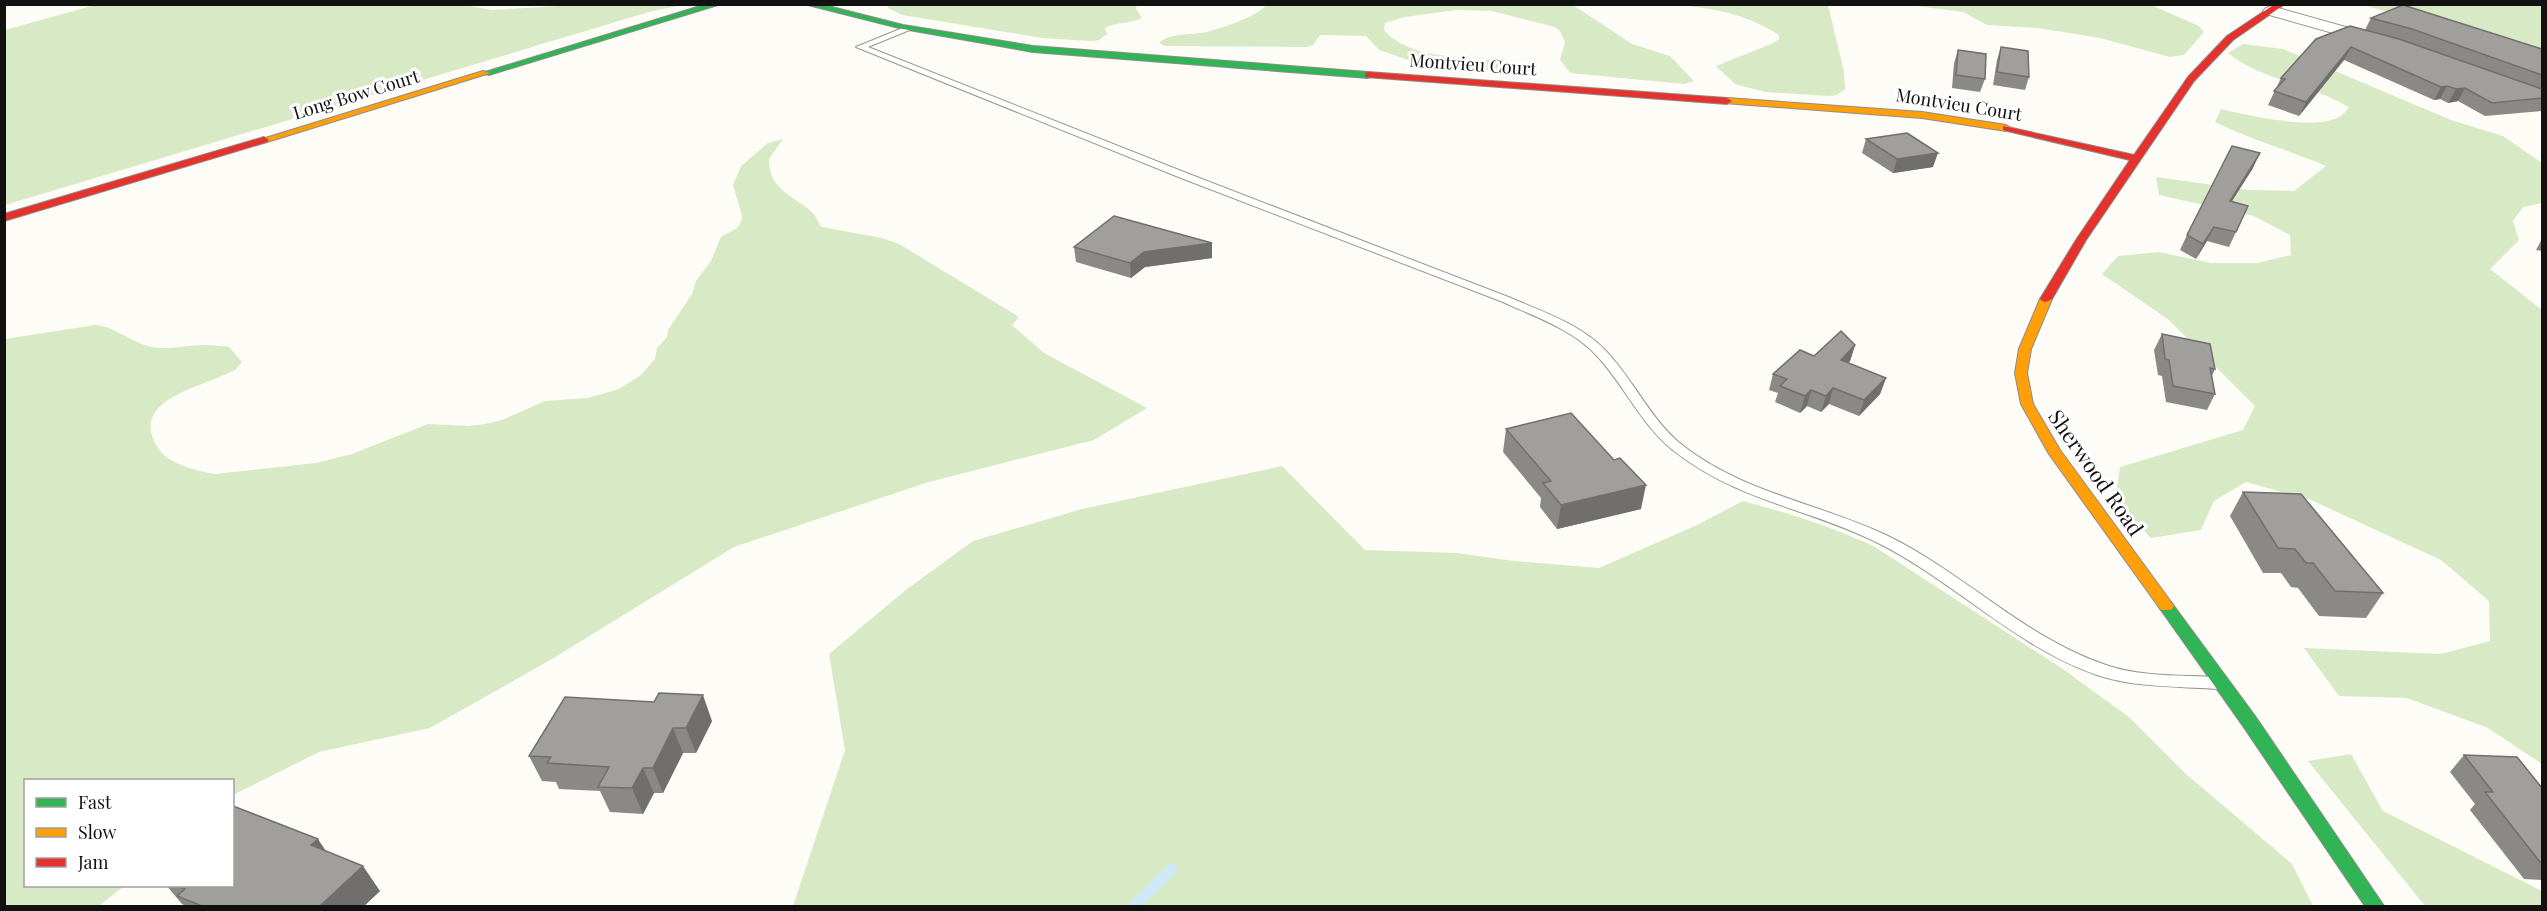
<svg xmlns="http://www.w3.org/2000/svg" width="2547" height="911" font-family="'Playfair Display',serif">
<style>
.forest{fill:#d8eac5}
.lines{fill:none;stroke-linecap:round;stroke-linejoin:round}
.stream{stroke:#cde8f7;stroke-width:11}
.lane-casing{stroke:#979795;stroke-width:2}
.street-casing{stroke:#979795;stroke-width:2}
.fast-casing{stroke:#8e8d8b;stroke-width:2}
.slow-casing{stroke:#8e8d8b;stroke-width:2}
.jam-casing{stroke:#8e8d8b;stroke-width:2}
.lane{fill:#fffffe;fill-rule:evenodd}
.street{fill:#fffffe;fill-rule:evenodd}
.fast{fill:#30b455;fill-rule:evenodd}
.slow{fill:#ff9f0a;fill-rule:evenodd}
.jam{fill:#e5322d;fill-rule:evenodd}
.wall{fill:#8a8986}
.shaded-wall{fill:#716f6d}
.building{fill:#a19f9c;stroke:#716f6d;stroke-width:1.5}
.labels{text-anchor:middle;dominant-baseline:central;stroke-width:6;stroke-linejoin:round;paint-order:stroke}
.far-street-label{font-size:18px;fill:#111;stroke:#fff}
.street-label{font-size:21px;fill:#111;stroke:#fff}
</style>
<rect width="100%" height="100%" fill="#fdfcf7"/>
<path class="forest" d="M889 4 1137 5 1136 9 1142 18C1129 24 1116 22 1105 28L1107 34 1099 40 1091 41 1042 38 902 15 888 8Z
M95 5 459 4 492 10 575 5H682L649 12 5 205V30Z
M1266 5H1573L1632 44 1670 56 1694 81 1684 84 1570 73 1560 60 1565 42 1560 31 1555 27 1492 11 1456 10 1405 17 1385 23 1384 30C1413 64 1482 55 1523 65L1528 71 1507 72 1408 60 1379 50 1366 36 1320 35 1313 45 1307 47 1165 46 1159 43C1170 33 1187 35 1201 33 1215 31 1259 16 1266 5Z
M1632 5H1828L1844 72 1845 89 1837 95 1829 96 1765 92 1735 84 1716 66 1771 44 1779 39V35C1747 14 1707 6 1669 5 1656 5 1644 7 1632 5Z
M1909 5H2151L2199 26 2204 32 2184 55 2170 57 2100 38 2038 28 1987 25 1963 12Z
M2364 5H2542V58H2541Z
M2243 44 2283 49 2451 120 2503 136 2542 163V203L2523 207 2513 221 2519 240 2490 269 2542 310V764L2488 728 2407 698 2339 696 2304 648 2441 654 2490 641 2489 601 2441 560 2311 500 2246 482 2214 501 2201 530 2151 538 2115 500 2120 467 2243 430 2255 406 2169 320 2102 274 2118 256 2159 252 2211 263H2257L2291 255 2290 235 2254 216 2159 195 2156 177 2249 190 2294 191 2326 166C2289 150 2251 140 2215 122L2221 109C2247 115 2315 131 2339 117 2343 115 2347 110 2349 107 2311 84 2263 81 2228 53Z
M783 139 769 159C769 191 793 195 812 212 817 216 817 223 822 227L882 238 899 244 1016 315 1018 318 1012 325 1044 353 1147 408 1094 440 929 482 734 547 552 659 430 728 319 752 233 795 232 780H26V886H124L99 906H5V339L95 325C114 326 129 341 148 346 166 351 186 345 205 345 213 345 221 346 229 347L242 362 236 369C207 387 126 398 158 448 168 464 199 472 216 474L316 463 352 454 428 424 469 426 485 424 502 420 545 401 587 398 619 389 641 375 655 359 657 348 667 337 668 330 692 294 696 281 711 261 721 237 737 228 741 222 742 216 733 185 741 166 768 143Z
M1282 466 1365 550 1457 553 1514 561 1599 568 1697 525 1743 501C1788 513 1833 527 1875 547L2063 669 2130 718 2186 774 2292 864 2313 906H793L845 750 829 654 907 589 973 541 1082 509Z
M2351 754 2383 811 2542 891V906H2425L2308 761Z"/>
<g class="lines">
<path class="stream" d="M1134 906 1172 869"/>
<g class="lane-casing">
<path id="lane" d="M905 27 912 29 868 47 1189 174 1511 298C1543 312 1580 324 1605 350 1634 380 1650 419 1682 445 1745 494 1819 503 1888 536 1964 573 2025 638 2106 665 2141 677 2181 675 2218 677L2224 679 2226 683 2224 687 2218 689C2177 686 2136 688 2097 675 2016 647 1955 582 1880 544 1809 508 1739 502 1674 451 1641 425 1625 386 1597 356 1572 329 1535 317 1503 302L1181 178 856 47Z"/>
</g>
<g class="street-casing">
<path id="street" d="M2271 6 2378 36 2380 39 2372 44 2266 14 2263 11 2266 8Z"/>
</g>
<g class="fast-casing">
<path id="fast" d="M707 4H721L489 75 482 73Z
M804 4H820L903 25 1033 46 1368 72 1372 75 1368 78 1033 52 903 29Z
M2166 601 2171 602 2255 716 2384 906H2365L2243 726 2161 610 2158 606 2161 602Z"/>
</g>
<g class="slow-casing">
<path id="slow" d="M483 71 490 73 267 142 259 140Z
M1727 98 1922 112 2006 125 2011 128 2006 131 1922 118 1724 103 1722 101Z
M2046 296 2052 299 2031 349 2027 373 2033 404 2060 450 2171 602 2174 606 2171 610H2161L2049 454 2021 404 2015 373 2019 349 2040 299Z"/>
</g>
<g class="jam-casing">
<path id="jam" d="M2275 4H2285L2233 40 2194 81 2086 240 2052 299 2046 302 2042 301 2040 299 2076 240 2130 160 2003 130V126L2134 155 2188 77 2227 36Z
M1368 72 1727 98 1732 101 1727 104 1365 77V73Z
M264 137 269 140 267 142 4 221V214Z"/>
</g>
<use href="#lane" class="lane"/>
<use href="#street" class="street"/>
<use href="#fast" class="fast"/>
<use href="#slow" class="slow"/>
<use href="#jam" class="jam"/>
</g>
<path class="wall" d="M2371 18 2542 49V111L2485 116 2458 101 2448 103 2440 99 2434 100 2344 60 2299 116 2268 105 2281 78 2365 30Z
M2001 47 2029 77 2025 90 1993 85 1997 60Z
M1958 50 1985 79 1980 92 1952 88 1954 63Z
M1866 139 1933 167 1893 173 1862 153Z
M2253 168 2232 201 2248 206 2229 247 2207 241 2196 259 2180 250 2187 235Z
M2542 239V251L2536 250Z
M1212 243V258L1145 267 1131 278 1076 262 1074 247Z
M2162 334 2215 369 2212 376 2215 394 2207 410 2166 402 2162 376 2158 375 2154 350Z
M1855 345 1850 361 1848 363 1886 378 1880 394 1859 416 1829 404 1821 412 1807 406 1800 413 1775 402 1778 393 1769 390 1773 374 1814 356Z
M1506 429 1641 509 1557 529 1540 507 1541 498 1503 452Z
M2243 492 2383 593 2366 618 2319 616 2298 588 2291 587 2281 573H2263L2230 516Z
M712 721 696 753H683L663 793H654L643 814 610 812 600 791 559 789 556 782 542 781 529 756Z
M2464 755 2542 788V880L2524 879 2470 810 2475 804 2450 772Z
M326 851 380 891 364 906H186L182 904 166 885H232Z"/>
<path class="shaded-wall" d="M2351 47 2344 60 2299 116 2306 102Z
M2447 86 2440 99 2434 100 2441 87Z
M2465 88 2458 101 2448 103 2456 89Z
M1938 153 1933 167 1893 173 1897 159Z
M2260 153 2253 168 2223 215 2230 201Z
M2214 227 2207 241 2196 259 2203 244Z
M1212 243V258L1145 267 1131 278 1130 263 1144 252Z
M1855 345 1850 361 1836 376 1841 360Z
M1886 378 1880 394 1859 416 1864 400Z
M1833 388 1829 404 1821 412 1826 396Z
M1811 390 1807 406 1800 413 1805 396Z
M1646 485 1641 509 1557 529 1561 505Z
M703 695 712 721 696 753 686 728Z
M673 728 683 753 663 793 653 768Z
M643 768 654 793 643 814 632 788Z
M318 839 335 865 311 845Z
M363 866 380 891 364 906H320Z"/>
<path class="building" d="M2403 5 2542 49V75L2412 29 2371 18Z
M2350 26 2399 39 2542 89V98L2492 103 2465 88 2456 89 2447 86 2441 87 2351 47 2306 102 2274 91 2285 79 2281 78 2316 39Z
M2001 47 2028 51 2029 77 1997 72Z
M1958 50 1986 54 1985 79 1956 75Z
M1907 133 1938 153 1897 159 1866 139Z
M2232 146 2260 153 2230 201 2248 206 2236 232 2214 227 2203 244 2187 235Z
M1114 216 1212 243 1144 252 1130 263 1074 247Z
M1841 331 1855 345 1841 360 1886 378 1864 400 1833 388 1826 396 1811 390 1805 396 1780 386 1787 379 1773 374 1800 350 1814 356Z
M2162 334 2210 344 2215 369 2210 368 2215 394 2173 386 2169 360 2165 359Z
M1571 413 1614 460 1620 458 1646 485 1561 505 1543 483 1551 481 1506 429Z
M2243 492 2301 494 2383 593 2335 591 2313 563H2306L2295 549 2278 548Z
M659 693 703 695 686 728H673L653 768H643L632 788 598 787 609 767 547 763 551 757 529 756 565 697 654 702Z
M2464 755 2517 757 2542 788V862H2540L2485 792H2493Z
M232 806H233L318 839 311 845 363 866 320 906H202L177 896 185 889 176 885H232Z"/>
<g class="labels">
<g class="far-street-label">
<text transform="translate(1473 64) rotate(4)">Montvieu Court</text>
<text transform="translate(356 94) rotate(-17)">Long Bow Court</text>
<text transform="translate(1959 104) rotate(9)">Montvieu Court</text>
</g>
<g class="street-label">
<text transform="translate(2097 472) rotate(55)">Sherwood Road</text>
</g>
</g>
<rect width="2547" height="911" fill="none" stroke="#111111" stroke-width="12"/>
<rect x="24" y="779" width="210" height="108" fill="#ffffff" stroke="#a0a0a0" stroke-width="1.5"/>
<rect x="36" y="798" width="30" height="9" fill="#30b455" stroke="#a0a0a0" stroke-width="1.5"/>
<text x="78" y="809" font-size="18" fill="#111111">Fast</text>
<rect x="36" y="828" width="30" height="9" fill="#ff9f0a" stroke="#a0a0a0" stroke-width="1.5"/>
<text x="78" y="839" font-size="18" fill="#111111">Slow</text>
<rect x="36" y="858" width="30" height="9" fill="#e5322d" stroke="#a0a0a0" stroke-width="1.5"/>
<text x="78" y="869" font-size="18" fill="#111111">Jam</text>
</svg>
